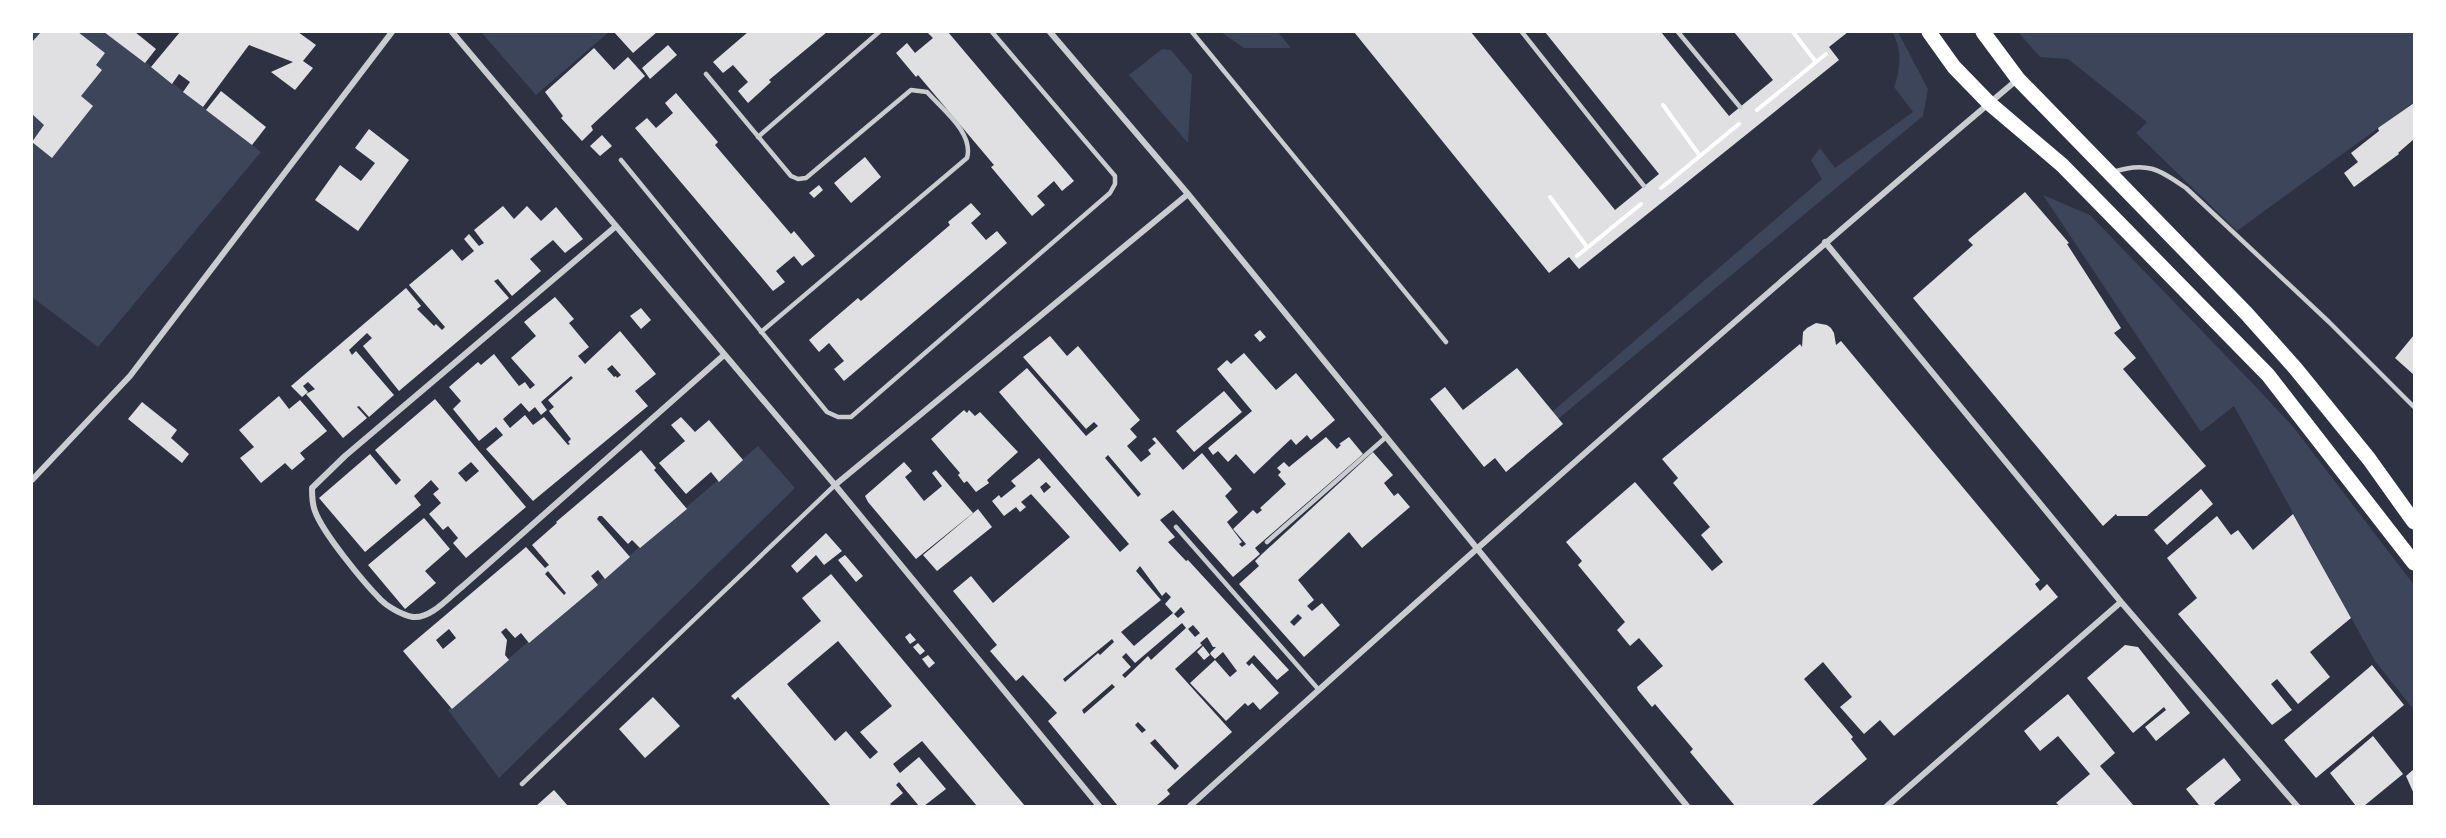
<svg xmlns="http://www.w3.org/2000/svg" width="2446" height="838" font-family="Cabin,sans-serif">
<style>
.green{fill:#3c4559}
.building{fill:#e0e0e3;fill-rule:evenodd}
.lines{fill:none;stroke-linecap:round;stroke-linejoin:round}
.path{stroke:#fff;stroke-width:4}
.service{stroke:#caccd0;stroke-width:4.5}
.minor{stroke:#caccd0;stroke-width:6}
.primary{stroke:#fff;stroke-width:15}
</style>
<rect width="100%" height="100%" fill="#2d3142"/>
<path class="green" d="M32 32H107L261 152 98 347 32 297Z
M481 32H609L536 95Z
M1221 32H1278L1291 48H1244Z
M1892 32H1898L1928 89 1923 116 1558 419 1552 412 1822 179 1811 160 1820 148 1835 168 1913 112 1894 87C1901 69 1902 48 1892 32Z
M2018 32H2414V102L2237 231 2136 133 2147 122 2068 59 2040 57Z
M1162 49 1171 50 1192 75 1188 143 1129 75Z
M2043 195 2090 215 2257 388 2294 428 2414 585V710L2375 661 2234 406 2201 432Z
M758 446 795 488 499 778 448 710Z"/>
<path class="building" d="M41 32H78L105 53 96 65 102 70 81 96 93 106 52 158 32 142 44 125 32 114V42Z
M104 32H135L156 49 145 63Z
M180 32H298L316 45 303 61 313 68 295 90 271 72 293 62 249 45 203 107 183 92 190 82 179 74 172 84 151 67Z
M614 32H657L633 53Z
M748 32H827L769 80 771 82 748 103 738 91 748 82 733 65 723 73 713 62Z
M927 32H948L1074 181 1062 191 1054 181 1037 196 1045 205 1032 216 991 167 994 165 918 75 916 77 896 53 907 43 915 53 933 38Z
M1354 32H1471L1615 210 1659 174 1545 32H1661L1729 116 1773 80 1734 32H1848L1829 47 1839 60 1579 269 1569 257 1549 273Z
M668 45 677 55 650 79 642 68Z
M594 48 614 70 628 57 645 76 591 126 593 130 582 141 561 118 563 116 545 92Z
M221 91 266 127 252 145 206 110Z
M676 93 718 142 715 145 791 234 794 231 815 256 802 266 794 256 776 271 785 282 773 291 635 128 647 118 656 128 673 113 665 103Z
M2414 103V139L2398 153 2399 154 2354 187 2344 173 2358 162 2351 153 2379 131 2378 128Z
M369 129 409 160 358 231 315 200 340 165 361 181 375 163 355 148Z
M602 135 612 146 600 156 590 146Z
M865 157 881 177 851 203 834 183Z
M819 185 823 190 814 198 809 193Z
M2025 192 2069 243 2067 244 2121 328 2114 333 2136 358 2123 369 2206 466 2147 516H2117L2116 514 2103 526 1913 298 1973 245 1968 240Z
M971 203 981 214 971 223 986 240 997 231 1007 243 844 381 834 369 844 361 829 343 819 352 809 340 858 298 861 301 950 225 948 222Z
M503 206 514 219 527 206 541 221 556 207 583 239 565 253 553 240 530 259 541 271 512 296 498 279 494 281 509 298 399 391 363 346 372 338 367 333 349 350 352 355 356 351 394 395 369 417 359 406 357 407 367 418 343 438 306 394 315 389 308 382 303 386 308 392 302 397 291 386 406 288 421 306 417 309 434 326 436 324 442 330 445 327 409 285 452 249 462 261 474 251 464 239 469 234 479 246 484 243 474 230Z
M555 297 574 319 569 323 589 347 578 356 585 364 620 331 656 374 635 391 648 406 533 501 486 449 503 435 496 427 479 441 453 409 461 401 449 387 478 362 481 365 494 354 519 386 525 382 530 389 535 385 511 358 536 336 524 322ZM612 365 621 375 617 378 616 376 614 377 607 369ZM571 376 573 378 548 400 554 407 549 411 571 439 568 442 570 444 568 445 544 417 533 425 525 415 510 428 503 419 521 403 529 412 535 407 541 415 547 410 541 402Z
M641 308 651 320 641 329 630 316Z
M1816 323 1827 325 1831 328 1834 333 1836 345 1841 341 2040 580 2035 584 2040 591 2047 584 2058 597 1894 736 1880 720 1864 734 1840 707 1852 697 1823 662 1804 679 1853 737 1851 739 1867 759 1811 806H1735L1690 752 1693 749 1655 704 1652 707 1638 690 1637 687 1663 666 1639 638 1630 646 1617 630 1625 622 1578 565 1582 561 1566 542 1635 482 1712 571 1723 562 1701 535 1710 527 1673 483 1678 478 1662 459 1800 344 1802 347 1803 332 1807 328Z
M1260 330 1266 337 1260 342 1254 335Z
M2414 335V375L2395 358Z
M1050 336 1067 356 1078 346 1140 420 1130 429 1137 437 1127 446 1141 462 1151 454 1148 450 1156 443 1152 439 1155 437 1183 470 1202 453 1232 489 1225 496 1238 512 1227 522 1242 542 1239 544 1242 547 1246 544 1233 529 1253 510 1257 514 1262 510 1260 508 1286 484 1278 475 1281 472 1277 468 1284 462 1289 467 1326 437 1337 449 1341 445 1339 444 1349 437 1363 454 1255 548 1260 554 1233 577 1173 510 1160 520 1175 537 1168 542 1186 561 1188 560 1289 670 1277 680 1254 655 1246 663 1249 666 1252 663 1279 693 1260 710 1253 702 1248 706 1245 703 1226 721 1190 683 1215 660 1230 677 1237 671 1223 652 1215 659 1211 655 1210 653 1216 647H1213L1207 637 1200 643 1202 645 1175 669 1232 732 1167 790 1170 794 1156 806H1118L1048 721 1057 713 1023 675 1016 681 990 651 997 645 953 591 971 576 993 603 1070 537 1031 494 1021 502 1026 507 1020 512 1016 507 1004 516 992 501 999 495 1001 498 1016 486 1011 481 1039 458 1120 552 1129 544 999 392 1027 368 1086 436 1098 426 1094 422 1086 429 1023 357ZM1108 455 1141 494 1138 497 1105 458ZM1046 482 1051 487 1044 493 1040 487ZM1140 566 1162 596 1166 592 1171 597 1165 604 1174 614 1181 607 1185 612 1178 618 1173 613 1134 646 1121 632 1161 600 1136 571ZM1182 623 1186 628 1151 660 1148 656 1125 678 1122 675 1131 667 1122 657 1126 653 1135 663ZM1193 625 1200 633 1195 637 1188 629ZM1112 639 1114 642 1100 655 1098 653 1065 682 1063 679ZM1112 684 1115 687 1084 714 1082 710ZM1138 722 1146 730 1142 733 1135 725ZM1155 739 1179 766 1175 770 1150 743Z
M1244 353 1276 390 1296 373 1335 420 1311 440 1307 435 1296 445 1291 439 1254 474 1236 454 1228 462 1218 451 1213 455 1208 448 1252 411 1217 369 1227 360 1231 364Z
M1517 368 1563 424 1506 472 1495 458 1484 467 1430 399 1445 387 1463 410Z
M1224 391 1242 412 1194 452 1176 431Z
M279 396 289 409 300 400 327 431 300 453 305 459 292 470 285 463 261 483 240 458 254 447 239 430Z
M435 399 526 507 466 558 453 543 458 538 448 526 443 530 429 514 441 503 433 494 439 489 431 480 414 496 421 505 365 552 319 498 370 454 396 485 401 480 375 450ZM471 462 479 471 466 482 458 473Z
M142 402 177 430 171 438 189 454 182 463 128 419Z
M964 410 967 413 969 410 975 416 980 412 1018 452 987 480 989 483 976 492 967 481 964 483 958 475 960 473 931 439Z
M681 417 695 432 709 420 743 460 719 482 711 472 686 494 659 463 685 441 671 425Z
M641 450 656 468 654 470 687 509 640 548 632 540 628 544 602 516H599L597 519 630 557 605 579 598 570 591 576 598 585 529 643 521 633 515 638 506 628 501 632 507 640 505 655 509 660 452 709 403 651 526 547 545 568 549 565 532 545 557 523 556 522ZM548 571 566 593 564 595 545 574ZM449 629 456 638 443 649 436 640Z
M1373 452 1393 475 1384 483 1394 496 1398 493 1410 507 1362 548 1349 532 1298 580 1314 600 1307 606 1312 611 1322 603 1340 625 1304 657 1239 584 1259 566 1255 561 1262 554ZM1298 614 1302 618 1294 626 1290 622Z
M904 462 912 471 905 477 924 501 942 486 932 473 936 470 973 513 916 559 868 502 865 496Z
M2201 489 2213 504 2167 545 2154 530Z
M978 509 992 527 937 571 923 555Z
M2293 514 2351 618 2310 652 2330 677 2298 704 2277 679 2271 684 2292 710 2272 725 2178 614 2197 598 2167 558 2217 516 2231 535 2238 530 2253 550Z
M424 518 450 549 425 571 436 583 405 609 368 565Z
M826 533 842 551 824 565 816 555 797 573 791 566Z
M845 555 863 576 856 582 838 560Z
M831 574 1025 806H977L922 741 893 764 900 773 919 757 946 789 924 806H919L899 782 896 785 903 793 890 804 892 806H831L738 697 735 700 731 696 821 621 802 598ZM838 641 892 706 860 732 878 752 870 759 846 731 835 741 787 684Z
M910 633 916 640 910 644 905 637Z
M918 643 925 651 920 655 913 647Z
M2125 645 2138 647 2190 713 2156 741 2145 727 2166 710 2164 707 2133 733 2087 678Z
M1203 646 1210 655 1204 660 1197 652Z
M928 655 935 663 929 668 922 659Z
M2372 665 2404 705 2316 778 2284 740Z
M2068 694 2115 753 2100 766 2134 806H2060L2056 803 2090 774 2058 736 2040 751 2024 731Z
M653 697 680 726 645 758 619 729Z
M2373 736 2403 774 2364 806H2356L2330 773Z
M2224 758 2241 780 2214 803 2216 806H2197L2199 805 2186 789Z
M2414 769V794L2406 776Z
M554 790 568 806H536Z"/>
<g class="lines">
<path class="path" d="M1793 32 1816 62
M1663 105 1700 156
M1757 110 1826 54
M1661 188 1739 124
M1550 197 1587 247
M1577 256 1641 204"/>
<path class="service" d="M1192 32 1446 342
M1522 32 1644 186
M1678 32 1740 107
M706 74 791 176 798 179 806 178 911 90 927 92C943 110 974 133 967 158L761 332
M758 137 879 32
M621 160 827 412 838 417H851L1110 193 1115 184V176L992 32
M2113 172C2146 161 2159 169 2186 188L2329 322 2414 407
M1176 527 1319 690
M1267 542 1385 438
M522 784 835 485"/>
<path class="minor" d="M452 32 835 485 1099 806
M1050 32 1188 194 1687 806
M615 227 345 456 312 488C312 496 312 504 315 511 322 532 364 583 381 600 388 607 402 615 413 617 431 619 450 596 463 586L724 355
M1825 242 2121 602 2297 806
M32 480 130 376 392 32
M835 485 1188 194
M1190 806C1462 560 1737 316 2018 79
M1887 806 2121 602"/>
<path class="primary" d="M1929 32 1954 67 1989 103 2062 165 2268 375 2414 563
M1983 32 2018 79 2246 313 2296 369 2369 459 2414 522"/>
</g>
<rect width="2446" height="838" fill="none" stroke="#ffffff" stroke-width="66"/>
</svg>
